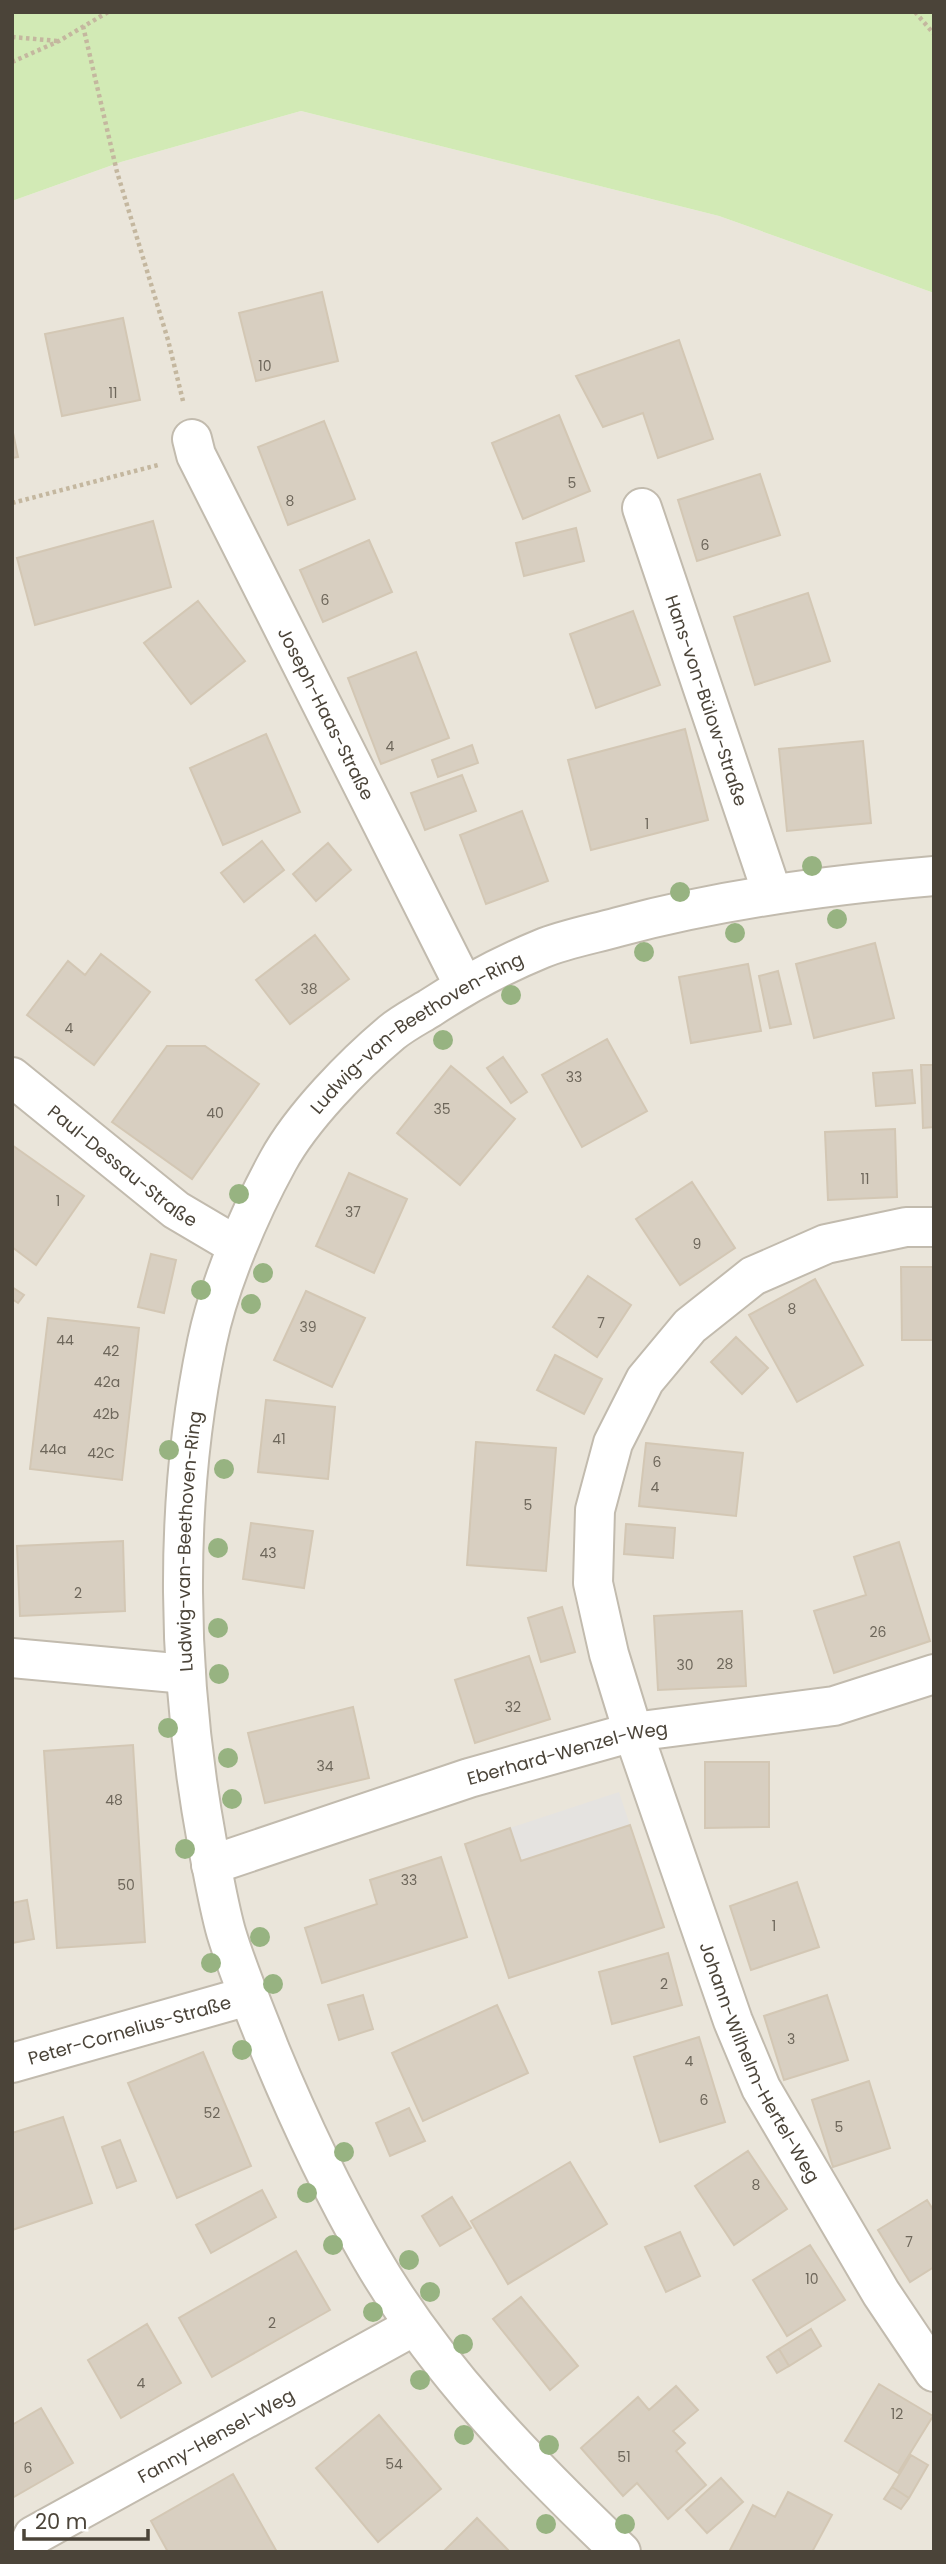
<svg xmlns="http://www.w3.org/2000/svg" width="946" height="2564" font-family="Poppins,sans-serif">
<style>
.residential{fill:#eae5da}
.green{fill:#d2eab5}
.parking{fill:#e5e3e0}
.building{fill:#d8cfc1;stroke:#d3c7b4;stroke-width:2}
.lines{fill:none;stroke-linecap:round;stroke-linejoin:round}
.minor-casing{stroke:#c2bbae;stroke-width:42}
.path{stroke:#c4b79f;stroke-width:4.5;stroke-dasharray:3.5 3.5;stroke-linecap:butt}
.minor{stroke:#fff;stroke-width:38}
.tree{fill:#97b381}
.labels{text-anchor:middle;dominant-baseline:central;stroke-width:7;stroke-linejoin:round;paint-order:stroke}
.number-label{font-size:14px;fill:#6e675b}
.street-label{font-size:18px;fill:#4b4439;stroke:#fff}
</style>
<rect width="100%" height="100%" fill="#f6f3ec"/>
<path class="residential" d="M301 111 719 216 934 293V2552H12V201L121 162Z"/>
<path class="green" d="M12 12H934V293L719 216 301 111 121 162 12 201Z"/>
<path class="parking" d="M619 1792 630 1825 521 1861 510 1828Z"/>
<path class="building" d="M322 292 338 361 256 381 239 313Z
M123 318 140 400 62 416 45 334Z
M679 340 713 439 658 458 643 413 603 427 576 376Z
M559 415 590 491 523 519 492 443Z
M324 421 355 499 288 525 258 447Z
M12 428 18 457 12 458Z
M760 474 780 535 697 561 678 500Z
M153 521 171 587 35 625 17 558Z
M576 528 584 561 524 576 516 543Z
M369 540 392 592 323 622 300 570Z
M808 593 830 661 755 685 734 617Z
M198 601 245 661 191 704 144 643Z
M633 611 660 685 596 708 570 634Z
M416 652 449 738 381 764 348 678Z
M685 729 708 820 591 850 568 760Z
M266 734 300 812 223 845 190 768Z
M863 741 871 823 787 831 779 749Z
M472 745 478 763 438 777 432 760Z
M462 775 476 811 425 830 411 793Z
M522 811 548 881 486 904 460 835Z
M262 841 284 870 244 902 221 873Z
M328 843 351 870 316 901 293 874Z
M315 935 349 979 290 1024 256 980Z
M875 943 894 1018 814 1038 796 964Z
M101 954 150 992 94 1065 27 1015 68 961 85 975Z
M748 964 761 1031 691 1043 679 977Z
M778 971 791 1024 770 1028 759 976Z
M607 1039 647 1111 582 1147 542 1075Z
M167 1046H205L259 1084 192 1179 112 1122Z
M503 1057 527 1092 511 1103 487 1068Z
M921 1065H934V1127L923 1128Z
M451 1066 515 1119 460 1185 397 1133Z
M912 1070 915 1103 876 1106 873 1073Z
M895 1129 897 1197 828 1200 825 1132Z
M12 1145 84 1196 36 1265 12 1247Z
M349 1173 407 1199 374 1273 316 1246Z
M692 1182 735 1248 680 1285 636 1219Z
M151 1254 176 1260 164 1313 138 1307Z
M901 1267H934V1340H902Z
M588 1276 631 1305 597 1357 553 1327Z
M815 1279 863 1365 797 1402 749 1315Z
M12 1287 24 1295 18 1303 12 1299Z
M306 1291 365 1318 332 1387 274 1360Z
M48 1318 139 1328 122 1480 30 1469Z
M736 1337 768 1368 742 1394 711 1362Z
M555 1355 602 1379 584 1414 537 1390Z
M266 1400 335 1407 328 1479 258 1472Z
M476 1442 556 1448 546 1571 467 1565Z
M646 1443 743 1453 736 1516 639 1506Z
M251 1523 313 1531 304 1588 243 1579Z
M626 1524 675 1528 673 1558 624 1554Z
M123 1541 125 1611 20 1616 17 1546Z
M899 1542 930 1641 834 1673 814 1611 866 1595 854 1557Z
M562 1607 575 1652 541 1662 528 1618Z
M742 1611 746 1686 658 1690 654 1616Z
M529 1656 550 1719 475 1743 455 1680Z
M353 1707 369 1778 265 1803 248 1733Z
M133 1745 145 1942 57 1948 44 1751Z
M705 1762H769V1827L705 1828Z
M630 1825 664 1927 509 1978 465 1844 510 1828 521 1861Z
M441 1857 467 1937 322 1983 305 1928 377 1904 370 1880Z
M797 1882 819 1947 751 1970 730 1906Z
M27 1900 34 1939 12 1943V1903Z
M668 1953 682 2005 612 2024 599 1972Z
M363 1995 373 2029 339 2040 328 2005Z
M827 1995 848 2060 784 2080 764 2016Z
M497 2005 528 2073 423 2121 392 2053Z
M699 2037 725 2122 660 2142 634 2057Z
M203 2052 251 2166 177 2198 128 2083Z
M869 2081 890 2148 833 2167 812 2100Z
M409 2108 425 2141 390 2156 376 2123Z
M63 2117 92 2203 12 2230V2133Z
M120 2140 136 2181 117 2188 102 2147Z
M748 2151 787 2209 734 2245 695 2186Z
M570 2162 607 2224 508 2284 471 2221Z
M262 2190 276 2217 211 2253 196 2225Z
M452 2197 471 2228 440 2246 422 2216Z
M927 2200 934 2211V2267L910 2282 878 2230Z
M680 2232 700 2276 666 2292 645 2247Z
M810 2245 845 2300 787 2336 753 2280Z
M296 2251 330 2310 212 2377 179 2318Z
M521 2297 578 2366 550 2390 493 2319Z
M147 2324 181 2383 121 2418 88 2360Z
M811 2329 821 2346 789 2366 779 2349Z
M779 2349 789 2366 777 2373 767 2357Z
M879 2384 933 2416 898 2473 845 2441Z
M676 2386 698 2410 673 2431 685 2443 676 2451 706 2485 668 2519 637 2483 623 2496 581 2448 638 2397 649 2410Z
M41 2408 73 2463 12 2498V2425Z
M379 2415 441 2489 378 2542 316 2468Z
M911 2455 928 2465 909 2498 892 2487Z
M233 2474 277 2552H168L151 2521Z
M721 2478 743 2502 707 2533 686 2510Z
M892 2487 909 2498 901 2509 884 2499Z
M788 2492 832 2515 812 2552H729L753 2505 775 2517Z
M477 2518 510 2552H443Z"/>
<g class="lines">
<g class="minor-casing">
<g id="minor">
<path id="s1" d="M192 439 196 455 464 986"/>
<path id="s2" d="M642 508 772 893"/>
<path id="s3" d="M12 1077 176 1210 237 1246"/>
<path id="s4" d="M934 1227H906L826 1244 753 1276 690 1326 645 1380 613 1443 595 1510 593 1583 609 1654 633 1732 733 2021 761 2088 881 2293 934 2372"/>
<path d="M12 1658 186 1674"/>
<path id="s5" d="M211 1865 469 1778 633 1732 834 1706 934 1674"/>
<path id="s6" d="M12 2063 248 1996"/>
<path id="s7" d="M26 2552 33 2536 414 2326"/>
<path id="s8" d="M621 2552C528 2463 435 2369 370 2256 332 2190 299 2120 270 2050 255 2011 238 1972 226 1932 218 1903 213 1872 207 1842 177 1679 173 1505 207 1342 219 1284 250 1212 278 1161 302 1117 353 1065 391 1033 403 1023 417 1016 430 1008 465 985 502 965 541 949 565 939 593 934 618 927 722 899 827 885 934 876"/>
</g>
</g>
<path class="path" d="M915 12 934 34
M83 26 117 172 168 340 183 401
M12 37 58 41
M12 62 59 41 108 12
M12 503 158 465"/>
<use href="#minor" class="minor"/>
</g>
<g class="tree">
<circle cx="812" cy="866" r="10"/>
<circle cx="680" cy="892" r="10"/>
<circle cx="837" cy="919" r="10"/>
<circle cx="735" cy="933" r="10"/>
<circle cx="644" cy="952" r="10"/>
<circle cx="511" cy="995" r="10"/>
<circle cx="443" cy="1040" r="10"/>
<circle cx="239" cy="1194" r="10"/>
<circle cx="263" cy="1273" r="10"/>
<circle cx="201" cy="1290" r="10"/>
<circle cx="251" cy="1304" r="10"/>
<circle cx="169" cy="1450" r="10"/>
<circle cx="224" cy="1469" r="10"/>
<circle cx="218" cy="1548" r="10"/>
<circle cx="218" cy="1628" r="10"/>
<circle cx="219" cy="1674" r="10"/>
<circle cx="168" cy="1728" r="10"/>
<circle cx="228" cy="1758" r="10"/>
<circle cx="232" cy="1799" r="10"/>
<circle cx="185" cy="1849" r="10"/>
<circle cx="260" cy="1937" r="10"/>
<circle cx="211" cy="1963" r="10"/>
<circle cx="273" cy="1984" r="10"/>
<circle cx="242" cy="2050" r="10"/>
<circle cx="344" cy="2152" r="10"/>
<circle cx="307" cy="2193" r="10"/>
<circle cx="333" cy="2245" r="10"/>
<circle cx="409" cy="2260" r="10"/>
<circle cx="430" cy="2292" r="10"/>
<circle cx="373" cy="2312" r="10"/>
<circle cx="463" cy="2344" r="10"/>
<circle cx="420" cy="2380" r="10"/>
<circle cx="464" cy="2435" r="10"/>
<circle cx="549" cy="2445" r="10"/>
<circle cx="546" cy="2524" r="10"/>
<circle cx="625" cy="2524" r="10"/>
</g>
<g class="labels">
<g class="number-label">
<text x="265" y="366">10</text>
<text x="113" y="393">11</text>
<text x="572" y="483">5</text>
<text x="290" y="501">8</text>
<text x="705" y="545">6</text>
<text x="325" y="600">6</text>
<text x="390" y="746">4</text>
<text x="647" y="824">1</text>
<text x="309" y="989">38</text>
<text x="69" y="1028">4</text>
<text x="574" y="1077">33</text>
<text x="442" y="1109">35</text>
<text x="215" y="1113">40</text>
<text x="865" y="1179">11</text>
<text x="58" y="1201">1</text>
<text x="353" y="1212">37</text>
<text x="697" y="1244">9</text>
<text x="792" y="1309">8</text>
<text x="601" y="1323">7</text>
<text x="308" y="1327">39</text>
<text x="65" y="1340">44</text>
<text x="111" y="1351">42</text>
<text x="107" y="1382">42a</text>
<text x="106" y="1414">42b</text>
<text x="279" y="1439">41</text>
<text x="53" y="1449">44a</text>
<text x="101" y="1453">42C</text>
<text x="657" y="1462">6</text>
<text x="655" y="1487">4</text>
<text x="528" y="1505">5</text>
<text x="268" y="1553">43</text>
<text x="78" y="1593">2</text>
<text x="878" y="1632">26</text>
<text x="725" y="1664">28</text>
<text x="685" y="1665">30</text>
<text x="513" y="1707">32</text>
<text x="325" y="1766">34</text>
<text x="114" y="1800">48</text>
<text x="409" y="1880">33</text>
<text x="126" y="1885">50</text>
<text x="774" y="1926">1</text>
<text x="664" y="1984">2</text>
<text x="791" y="2039">3</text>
<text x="689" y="2061">4</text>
<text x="704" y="2100">6</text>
<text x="212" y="2113">52</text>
<text x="839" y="2127">5</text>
<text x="756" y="2185">8</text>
<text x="909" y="2242">7</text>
<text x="812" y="2279">10</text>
<text x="272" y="2323">2</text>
<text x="141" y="2383">4</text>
<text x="897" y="2414">12</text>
<text x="624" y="2457">51</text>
<text x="394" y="2464">54</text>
<text x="28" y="2468">6</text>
</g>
<g class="street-label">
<text stroke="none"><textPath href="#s2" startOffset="203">Hans-von-Bülow-Straße</textPath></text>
<text stroke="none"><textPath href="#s1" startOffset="306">Joseph-Haas-Straße</textPath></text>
<text stroke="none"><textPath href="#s8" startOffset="1727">Ludwig-van-Beethoven-Ring</textPath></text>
<text stroke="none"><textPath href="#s3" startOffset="142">Paul-Dessau-Straße</textPath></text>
<text stroke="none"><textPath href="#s8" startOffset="1139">Ludwig-van-Beethoven-Ring</textPath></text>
<text stroke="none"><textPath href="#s5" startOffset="374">Eberhard-Wenzel-Weg</textPath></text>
<text stroke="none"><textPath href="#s6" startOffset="122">Peter-Cornelius-Straße</textPath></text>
<text stroke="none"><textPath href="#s4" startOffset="1062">Johann-Wilhelm-Hertel-Weg</textPath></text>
<text stroke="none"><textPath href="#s7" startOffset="226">Fanny-Hensel-Weg</textPath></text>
</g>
</g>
<rect width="946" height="2564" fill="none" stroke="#4b4439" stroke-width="28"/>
<path d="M24 2529v10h124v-10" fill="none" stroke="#4b4439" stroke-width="3.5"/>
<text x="35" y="2529" font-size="21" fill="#4b4439" stroke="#ffffff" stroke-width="5" paint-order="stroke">20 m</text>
</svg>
